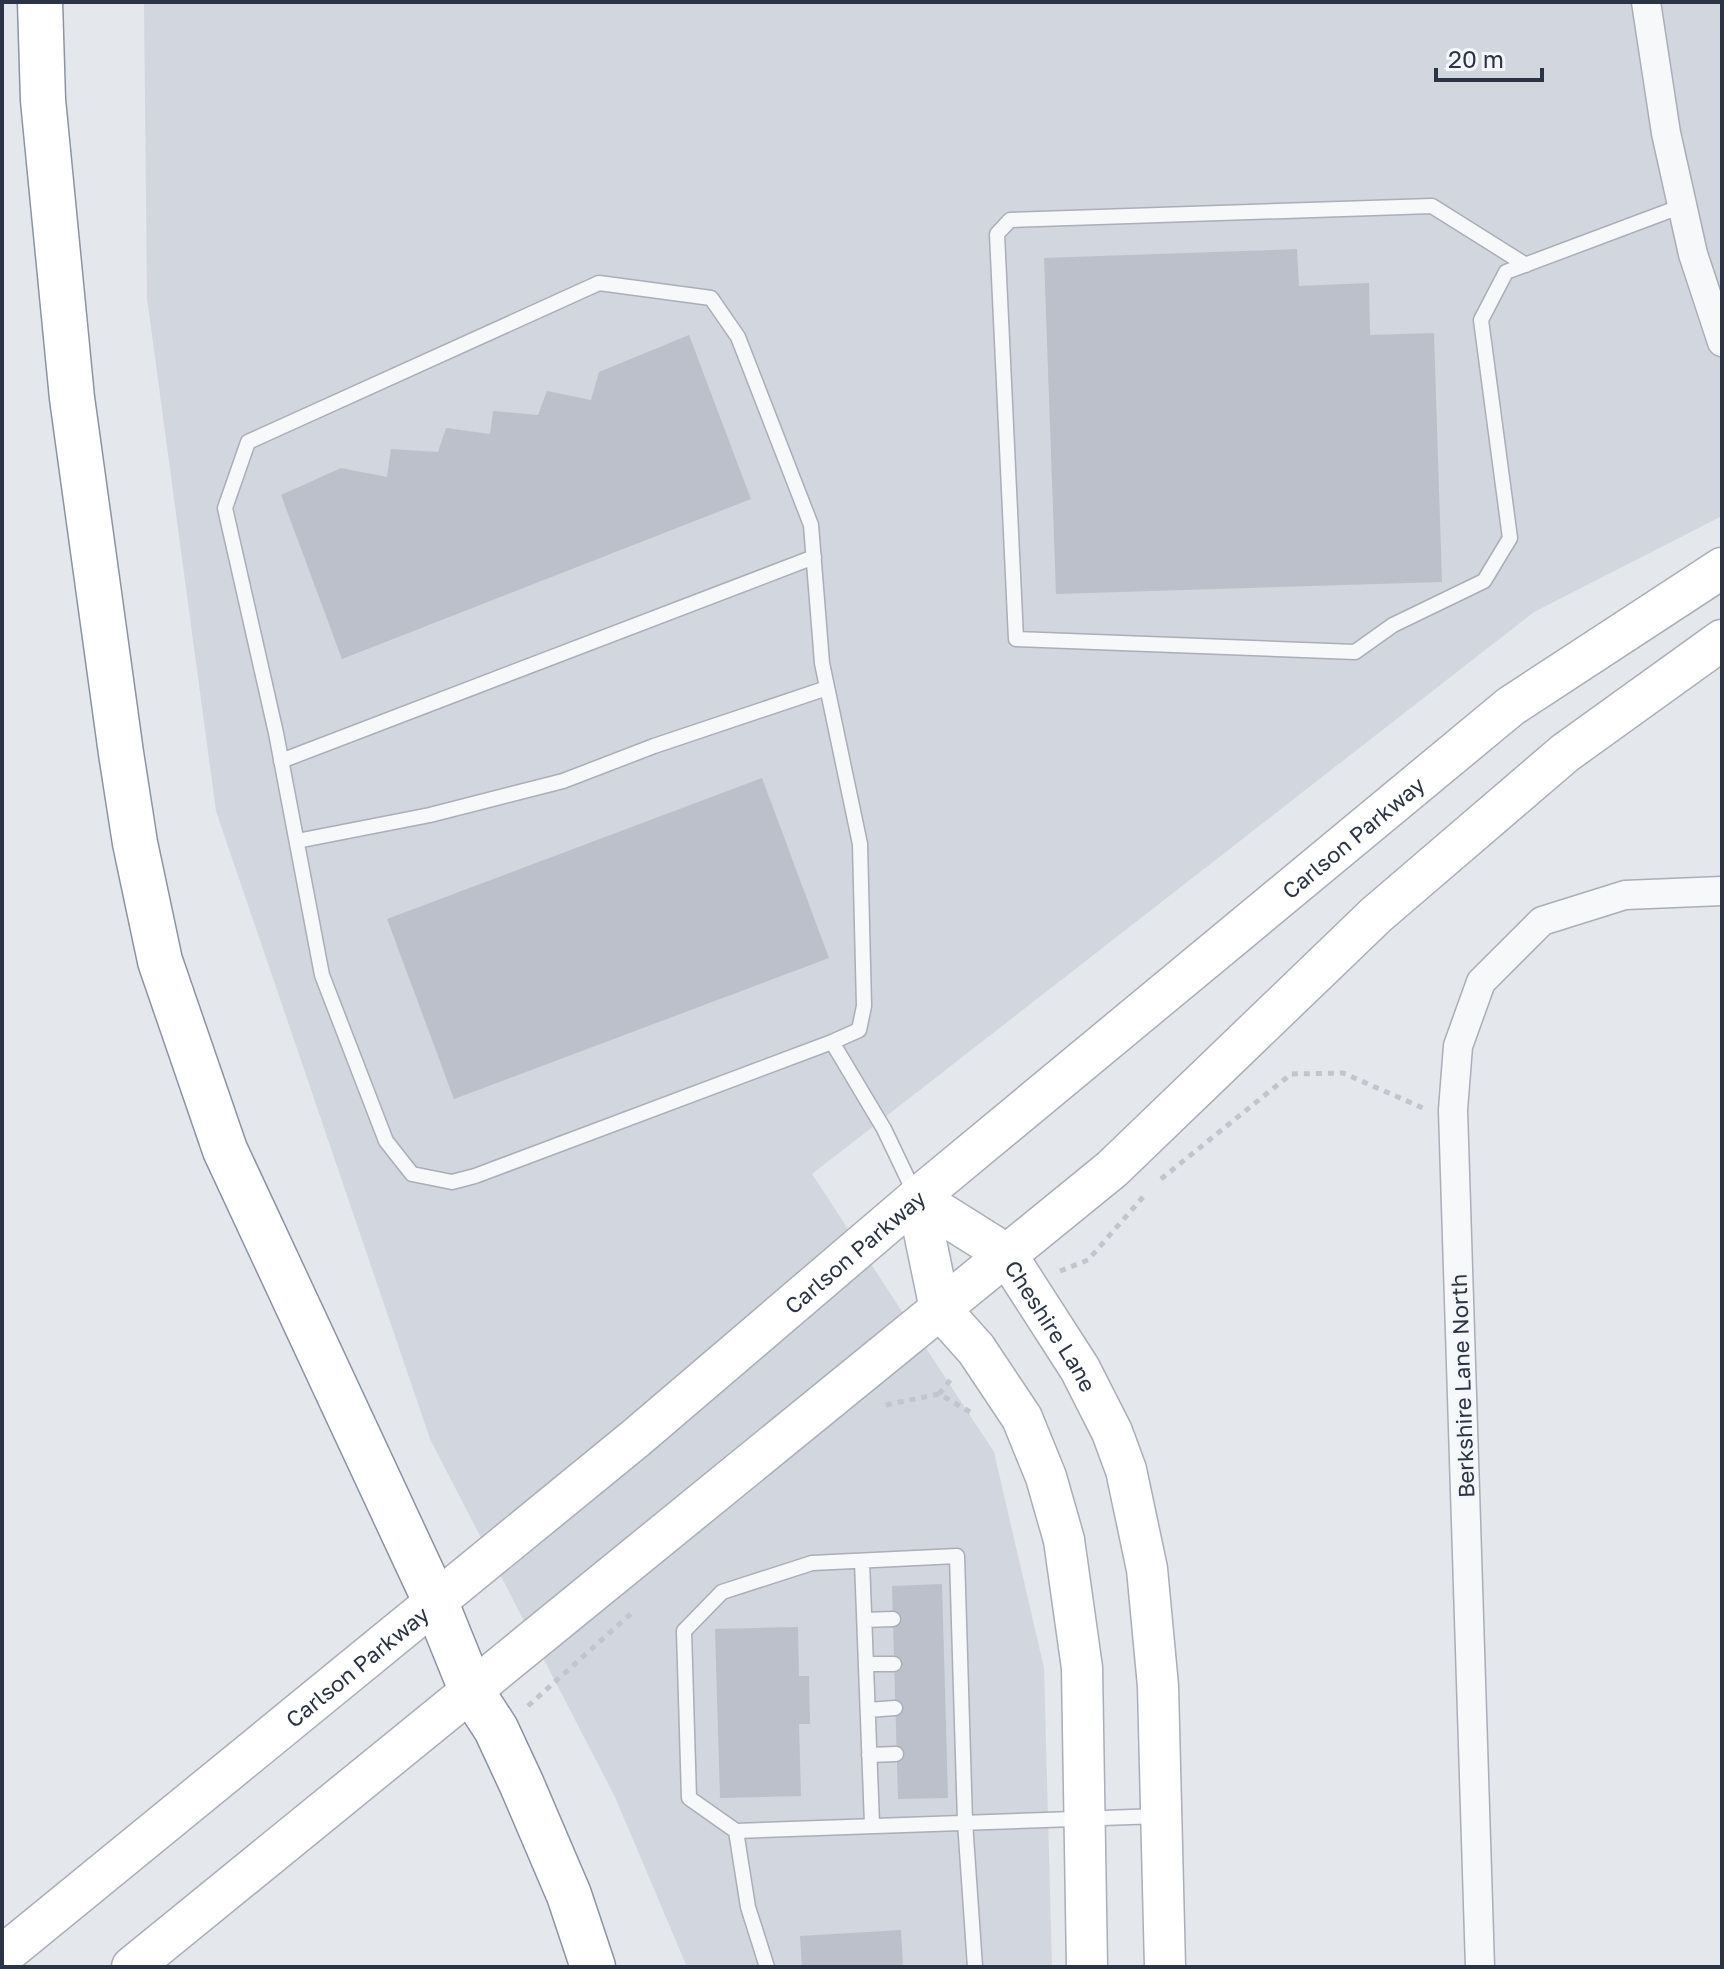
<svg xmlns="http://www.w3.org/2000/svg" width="1724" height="1969" font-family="'Golos Text',sans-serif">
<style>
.built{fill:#d2d6de}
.building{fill:#bbc0ca}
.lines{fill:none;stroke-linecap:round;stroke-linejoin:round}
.lane-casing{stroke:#a9aeb7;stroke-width:17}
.street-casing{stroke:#a9aeb7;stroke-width:31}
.secondary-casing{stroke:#a9aeb7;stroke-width:43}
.highway-casing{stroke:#8b94a3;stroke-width:47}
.path{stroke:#c2c5cb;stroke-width:5;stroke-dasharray:6 6;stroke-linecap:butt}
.lane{stroke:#f7f8fa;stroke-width:14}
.street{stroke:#f7f8fa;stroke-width:28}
.secondary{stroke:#fff;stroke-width:40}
.highway{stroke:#fff;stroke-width:44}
.labels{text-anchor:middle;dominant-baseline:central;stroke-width:6;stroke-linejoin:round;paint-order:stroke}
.street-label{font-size:22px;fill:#2b3445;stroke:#f4f6f9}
</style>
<rect width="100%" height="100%" fill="#e4e7ec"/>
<path class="built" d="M144 2H1722V516L1534 612 812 1174 994 1452 1044 1668 1052 1967H687L615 1797 430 1439 216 811 147 298Z"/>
<path class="building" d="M1297 249 1299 286 1369 283 1370 335 1434 333 1442 582 1056 594 1044 258Z
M689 335 751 499 342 659 281 495 341 468 387 477 391 449 438 452 446 428 490 434 493 411 538 415 547 391 591 400 599 372Z
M762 778 829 958 454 1099 387 919Z
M942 1584 948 1798 898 1799 892 1586Z
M798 1627 799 1676H809L810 1724H799L801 1796 720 1798 715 1629Z
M901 1930 903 1967H802L800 1936Z"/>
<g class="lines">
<g class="lane-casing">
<path id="lane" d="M1526 265 1432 206 1010 220 997 234 1016 639 1355 652 1393 625 1484 581 1510 538 1481 320 1506 272 1682 206
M281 761 814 557
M297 841 430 815 563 781 654 746 827 688
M832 1042 475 1176 452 1182 412 1174 386 1141 322 975 276 733 225 508 248 442 599 283 711 298 738 337 811 525 822 663 860 844 864 1006 859 1030 832 1042 884 1129 915 1194
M862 1561 872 1824
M865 1620 893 1619
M866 1664H894
M868 1710 895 1708
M869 1755 896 1754
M736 1831 748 1907 767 1967
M975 1967 965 1822 957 1556 812 1563 722 1592 684 1631 689 1798 736 1831 1160 1816"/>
</g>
<g class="street-casing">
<path id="street" d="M1646 2 1666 133 1693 254 1722 342
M1480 1967 1453 1110 1458 1046 1481 982 1542 921 1625 895 1722 891"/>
</g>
<g class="secondary-casing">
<g id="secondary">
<path id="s1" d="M917 1198 1006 1254 1080 1369 1112 1432 1126 1470 1147 1569 1158 1686 1165 1967"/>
<path d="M917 1198 940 1309 976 1349 1022 1418 1046 1477 1064 1540 1082 1668 1087 1967"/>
<path id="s2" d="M2 1956 636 1438 917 1198 1511 706 1722 568"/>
<path d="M132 1967 1112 1169 1376 915 1565 753 1722 640"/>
</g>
</g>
<g class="highway-casing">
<path id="highway" d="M40 2 43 100 72 398 121 753 135 843 160 961 225 1150 436 1603 472 1692 496 1729 522 1785 569 1895 593 1967"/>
</g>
<path class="path" d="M1161 1179 1291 1074 1343 1073 1423 1108
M1060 1271 1088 1260 1143 1197
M939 1394 951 1379
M886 1405 939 1394 970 1412
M528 1706 634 1611"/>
<use href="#lane" class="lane"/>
<use href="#street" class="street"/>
<use href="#secondary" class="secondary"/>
<use href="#highway" class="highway"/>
</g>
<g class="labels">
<g class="street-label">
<text stroke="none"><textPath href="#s2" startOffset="1754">Carlson Parkway</textPath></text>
<text stroke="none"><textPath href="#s2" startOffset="1106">Carlson Parkway</textPath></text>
<text stroke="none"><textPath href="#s1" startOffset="190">Cheshire Lane</textPath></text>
<text transform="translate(1462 1386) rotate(-92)">Berkshire Lane North</text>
<text stroke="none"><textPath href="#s2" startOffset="458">Carlson Parkway</textPath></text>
</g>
</g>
<rect width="1724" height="1969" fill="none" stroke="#2b3445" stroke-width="8"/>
<path d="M1436 68v12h106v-12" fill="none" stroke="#2b3445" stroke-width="4"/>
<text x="1448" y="68" font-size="24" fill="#2b3445" stroke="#f4f6f9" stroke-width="6" paint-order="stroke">20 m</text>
</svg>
